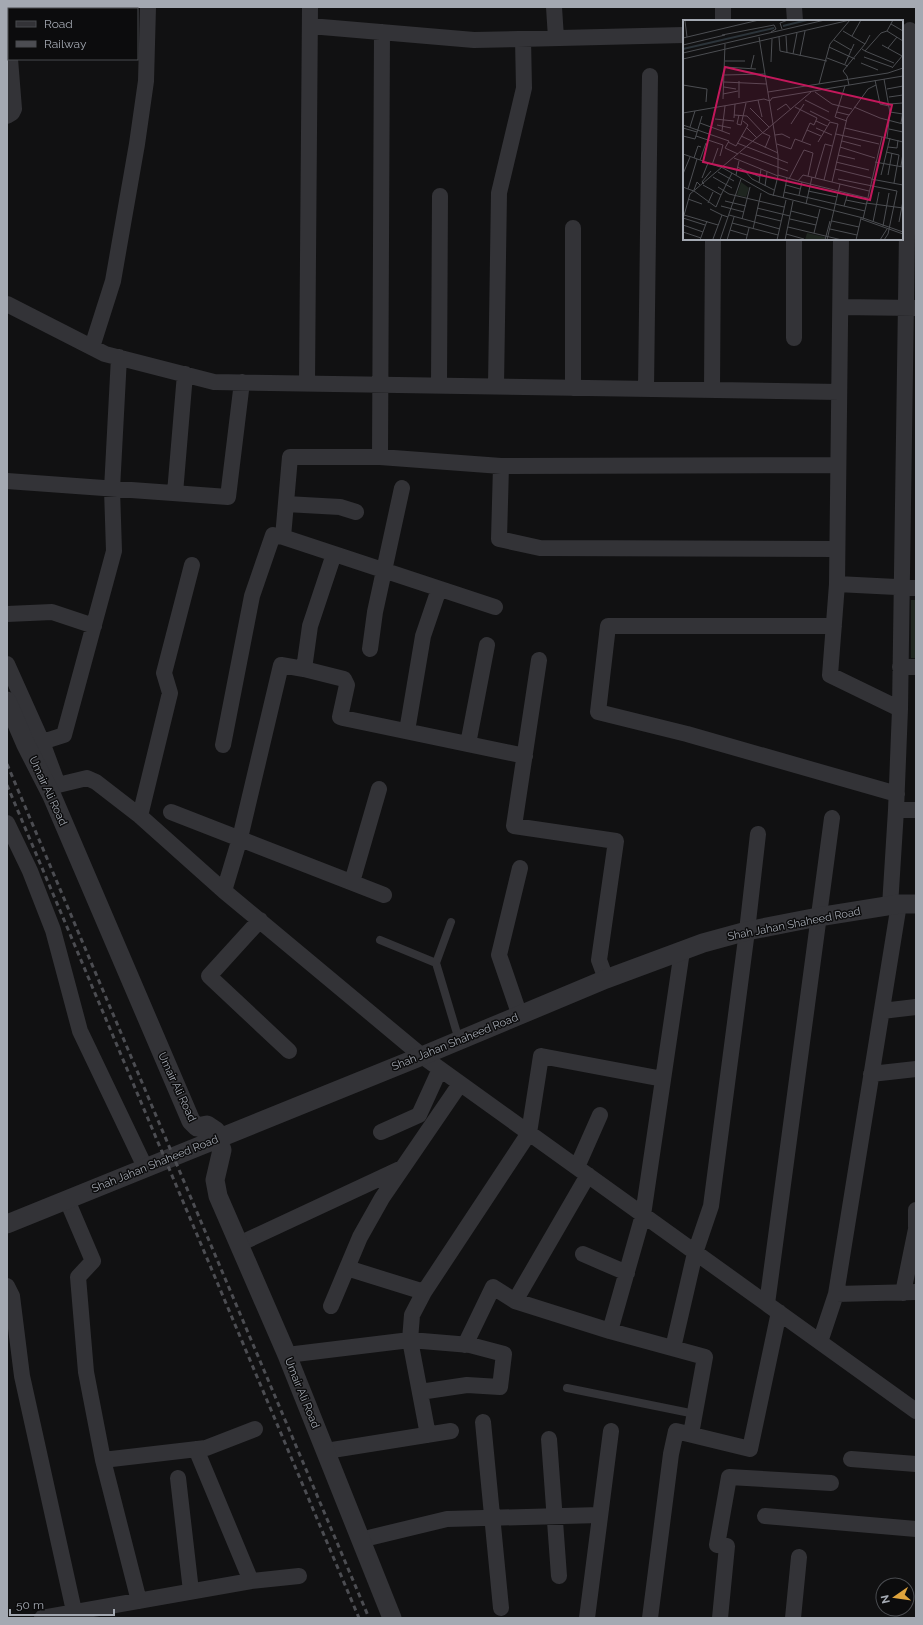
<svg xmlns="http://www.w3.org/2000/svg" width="923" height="1625" font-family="Raleway,sans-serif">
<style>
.green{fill:#1e251f}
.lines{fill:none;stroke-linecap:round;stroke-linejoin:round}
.service{stroke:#333337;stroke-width:8}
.minor{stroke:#333337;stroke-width:16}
.tertiary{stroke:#333337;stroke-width:19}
.rail{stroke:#4c4d52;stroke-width:3;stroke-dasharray:5 4;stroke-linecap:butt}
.labels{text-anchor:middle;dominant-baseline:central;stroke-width:3;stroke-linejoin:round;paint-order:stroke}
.street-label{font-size:11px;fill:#a4a9b2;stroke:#0c0c0d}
.inset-river{fill:none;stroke:#2c343a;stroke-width:2}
.inset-road{fill:none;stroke:#4c4e52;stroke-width:1}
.view{fill:#c2185b;fill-opacity:0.15;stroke:#c2185b;stroke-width:2}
.inset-edge{fill:none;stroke:#a4a9b2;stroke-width:2}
</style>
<rect width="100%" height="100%" fill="#111112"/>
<path class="green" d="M911 600H916V658H911Z"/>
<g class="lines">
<path class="service" d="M451 922 436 963 459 1040
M380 940 436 963
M567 1388 695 1414"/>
<path class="minor" d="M554 7 556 38
M723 7V21
M794 7 795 21
M41 9 47 7
M7 21 9 42
M310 26 474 40 684 35
M7 116 12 113 14 109 10 59
M841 239 837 584 830 675 900 709 896 810 890 906
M7 304 105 354 214 382 839 392
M841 307 916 308
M794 338V239
M92 347 113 281 137 144 146 81 148 7
M307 383 310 7
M439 385 440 196
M496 386 499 193 524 88 523 39
M573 388V228
M646 389 650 76
M712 390 713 239
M380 457 382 32
M501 466 499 539 540 548 837 549
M7 481 228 497 242 382
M175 493 185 374
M286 504 340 507 356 512
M837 584 916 588
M495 607 283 537 290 457H380L501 466 838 465
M7 614 52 612 94 626
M834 626H608L598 712 687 734 897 794
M370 649 375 612 402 488
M539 660 514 826 616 841 599 960 606 979
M7 664 42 742 58 785 87 778 96 782 140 816 224 891 422 1056 916 1411
M900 667H916
M304 669 310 626 334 554
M900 709 910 30
M407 731 423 636 439 589
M42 742 64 735 114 551 112 489 119 357
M468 744 487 645
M223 745 252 596 273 535 283 537
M896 810H916
M171 812 384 895
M140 816 170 693 164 673 192 565
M7 823 30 871 53 930 80 1031 145 1167
M352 882 379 789
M224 891 240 838 281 665 304 669 344 679 347 685 340 717 343 718 525 756
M260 920 209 976 289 1051
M882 1011 916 1007
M520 1016 499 955 520 868
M871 1074 916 1069
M381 1132 419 1115 440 1069
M577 1167 600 1115
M67 1200 93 1261 78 1277 86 1372 103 1460 139 1601
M916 1210V1227
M239 1244 402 1168
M583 1254 627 1273
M347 1268 424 1292
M7 1286 12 1296 22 1376 74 1611
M903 1293 916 1229
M836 1294 916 1292
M515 1301 588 1175
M767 1304 832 818
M331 1306 360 1237 382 1198 460 1084
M610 1331 643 1215 682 951
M820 1342 836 1294 899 904
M465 1345 493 1287 515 1301 610 1331 705 1357 691 1434
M673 1348 695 1253 711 1206 747 931 758 834
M287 1355 410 1340 470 1345 504 1354 500 1387 467 1385 420 1392
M483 1422 501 1608
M428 1435 410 1340 412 1315 424 1292 529 1133 541 1056 663 1079
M549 1439 559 1576
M196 1449 251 1581
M326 1451 451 1431
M851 1459 916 1464
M103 1460 206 1448 255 1429
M178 1478 191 1591
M765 1516 916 1529
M360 1540 447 1519 600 1515
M42 1618 251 1581 299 1576
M587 1618 611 1431
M650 1618 671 1454 676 1431 750 1449 779 1312
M720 1618 727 1546 717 1545 729 1477 831 1483
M793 1618 799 1557"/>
<path class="tertiary" d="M7 701 26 745 52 796 191 1121 197 1127 207 1125 216 1131 222 1150 215 1180 218 1196 287 1355 392 1618
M7 1224 422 1056 606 979 703 943 747 931 818 917 899 904H916"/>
<path class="rail" d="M7 764 369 1618
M7 785 359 1618"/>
</g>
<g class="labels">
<g class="street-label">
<text transform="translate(48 791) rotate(65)">Umair Ali Road</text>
<text transform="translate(794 924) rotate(-11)">Shah Jahan Shaheed Road</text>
<text transform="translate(455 1042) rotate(-22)">Shah Jahan Shaheed Road</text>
<text transform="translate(177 1087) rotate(65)">Umair Ali Road</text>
<text transform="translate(155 1164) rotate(-22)">Shah Jahan Shaheed Road</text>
<text transform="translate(302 1393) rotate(68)">Umair Ali Road</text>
</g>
</g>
<g transform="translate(683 20)">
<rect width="220" height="220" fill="#111112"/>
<path d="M58 162 66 168 63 177 54 175ZM124 213 142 217V220H122Z" fill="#1e251f"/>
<path class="inset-river" d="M100 6 124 0M0 29 91 8"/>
<path class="inset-road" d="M2 1 4 17M208 4 220 11M99 9 97 3 105 0M160 11 182 24 187 15M204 11 220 21M39 15 91 5 93 9 88 12M103 16 104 33M169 16 178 0M76 17 95 135V156L90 176M96 17 97 31 144 41M0 18 76 0M151 20 168 30M0 25 42 15M199 25 219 36M146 27 172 39M205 28 214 17M179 29 182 31 198 13 204 11 210 0M182 31 211 43M0 33 142 0M110 34 114 13M117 36 122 11M181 37 209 47M144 38 165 46M0 39 167 0M42 41H62M88 42 89 19M178 43 195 50M162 44 171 24M42 47 73 49M68 48 71 35M209 48 220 35M41 55 82 54M201 59 207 93 204 118M192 60 197 84 206 86M41 62 84 64M136 64 147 24 167 0M0 65 24 69 23 82M166 65 164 56 160 51 182 24M162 66 152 97 164 101M41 67 53 69M204 69 220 66M85 72 205 53 220 48M132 72 149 84 169 89M40 74 55 71M206 77 220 75M56 78V61M40 79 42 24M75 80 79 97M122 80 146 92M206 84 220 83M112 87 134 98 131 105 127 103 119 121M171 87 197 98 220 104M67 88 86 107M94 90 103 84 108 90M127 91 147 101M154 92 166 95M207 92 220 94M0 93 81 79 87 81 89 78 220 56M51 95 64 96 80 113 87 116 82 128M56 95 54 104 58 105 63 83M51 98 52 84M32 99 51 101M133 101 144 106M17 103 47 114M218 103 220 91M108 104 121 84M0 105 46 121 42 128 55 134M34 105 48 108M7 107 12 91M63 107 74 118M0 108 14 112M133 108 149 115M162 108 220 122M206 109 220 112M124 110 138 116M39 111 42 86M153 114 196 124M92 115 99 114 107 118M0 116 12 119 19 96M13 116 40 125 37 136M58 116 95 133M159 121 178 126M45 122 53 126 65 105 60 101M135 122 147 102 155 104 141 160M54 123 105 143M94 124 108 129 112 119 128 125M157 127 192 138M205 127 214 128 215 120M203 132 216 135 211 163M57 133 105 151M0 134 40 148 86 174 180 198 220 212M155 135 172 139M11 138 15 126 18 127M51 138 95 156M17 140 23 123M153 142 186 150M192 142 220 147M29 145 35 128M218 146 220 133M54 147 77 157M152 149 188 158M61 150 69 159 91 170M35 152 51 161M0 154 7 137M53 155 56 141M95 155 115 161 120 155 186 171M198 155 207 118M205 155 209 133M30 157 49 168M19 158 25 143M132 158 142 124 149 126M106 159 121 130 130 133 125 156M155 159 214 171 205 214 201 220M188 159 220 165M115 161 184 178M149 162 164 98 185 69 193 65M76 163 78 149M21 164 19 162 28 151M103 165 117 169M82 166 84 152M0 167 5 169 14 139M35 167 46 174 101 187M5 169 11 171 33 187 38 175 20 165M11 170 14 162 17 165M125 171 154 177M101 172 182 191M38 175 49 153M116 175 119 162M100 178 104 158M5 179 19 184M163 180 183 184M42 181 63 186M25 183 30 172M183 183 220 188M123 184 129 157M38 186 61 192M161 186 165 173M74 188 107 196M27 189 39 195M108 191 135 198M1 195 35 205M46 195 97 209M73 195 98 201M0 198 22 205M0 199 7 174 128 72M59 199 67 167M107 199 133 205M178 199 220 214M180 199 199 117M149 201 176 207M190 202 196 172M216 202 220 181M49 203 95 215M0 205 20 212M200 206 206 173M105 207 159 220M70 209 78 173M147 209 174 215M47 210 64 215M0 212 18 218M131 213 137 189M103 214 121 219M30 219 39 195 45 197M17 220 24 201M37 220 58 159M44 220 51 197M63 220 66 208M94 220 103 180M102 220 110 181M142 220 147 201M144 220 157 164M173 220 178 198M197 220 204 209"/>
<path class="view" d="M42 47 209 85 187 180 20 142Z"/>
<rect width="220" height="220" class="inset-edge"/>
</g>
<rect width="923" height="1625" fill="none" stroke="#a4a9b2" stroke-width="16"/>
<rect x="8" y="8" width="130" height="52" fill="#0c0c0d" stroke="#494b4f"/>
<rect x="16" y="21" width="20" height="6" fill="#333337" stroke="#494b4f"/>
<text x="44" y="28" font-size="12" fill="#a4a9b2">Road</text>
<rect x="16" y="41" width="20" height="6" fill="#4c4d52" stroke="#494b4f"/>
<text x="44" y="48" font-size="12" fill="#a4a9b2">Railway</text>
<g transform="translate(895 1597) rotate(257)"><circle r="19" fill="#0c0c0d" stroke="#494b4f"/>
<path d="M0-3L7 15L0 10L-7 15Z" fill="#dfa43d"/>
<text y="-6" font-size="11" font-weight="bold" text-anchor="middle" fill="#a4a9b2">N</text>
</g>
<path d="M10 1609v6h104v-6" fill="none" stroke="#a4a9b2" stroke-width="2"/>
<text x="16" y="1609" font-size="12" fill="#a4a9b2" stroke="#0c0c0d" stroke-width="3" paint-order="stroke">50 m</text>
</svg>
